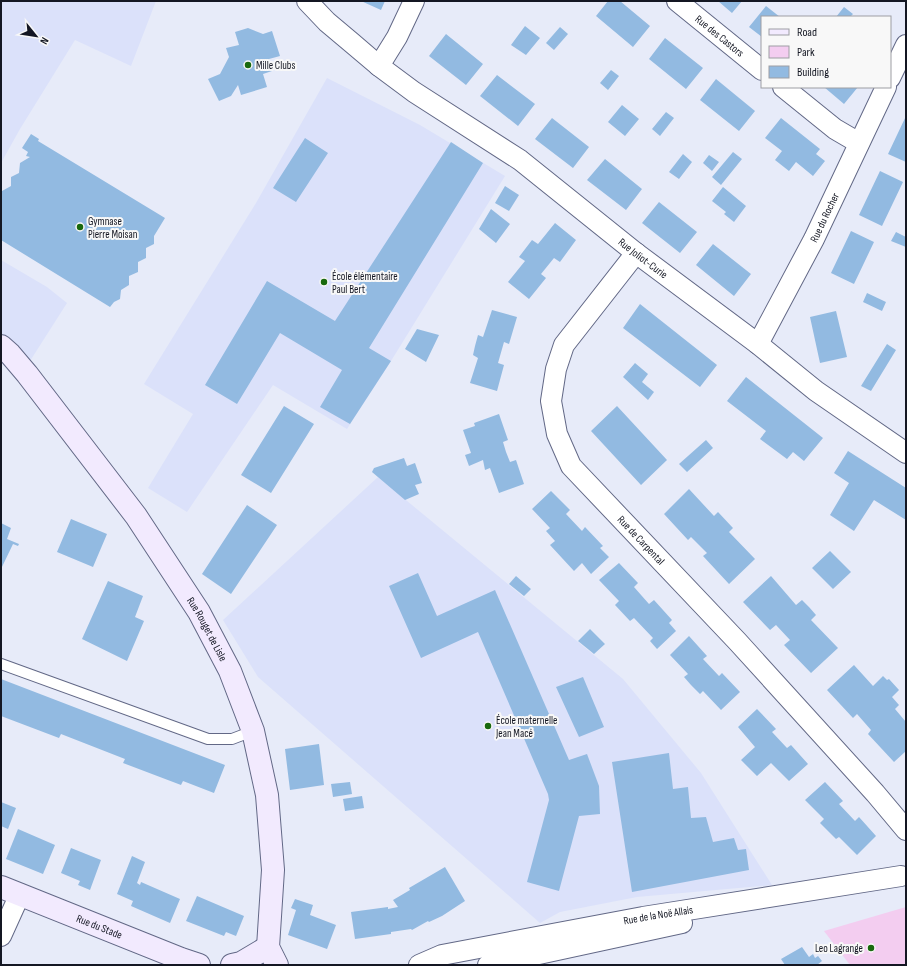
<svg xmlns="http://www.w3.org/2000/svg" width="907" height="966" font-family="'Sofia Sans Condensed',sans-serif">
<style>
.built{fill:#dbe1fa}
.green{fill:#f3cdf0}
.building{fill:#92bae1}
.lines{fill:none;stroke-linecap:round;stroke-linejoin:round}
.lane-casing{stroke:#626886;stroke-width:12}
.street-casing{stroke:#626886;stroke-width:22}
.secondary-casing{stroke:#626886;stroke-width:24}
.lane{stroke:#fff;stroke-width:10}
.street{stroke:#fff;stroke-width:20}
.secondary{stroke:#f2eafe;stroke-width:22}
.poi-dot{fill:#18690d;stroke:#f8f8f8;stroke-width:1.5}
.labels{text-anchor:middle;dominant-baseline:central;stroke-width:4;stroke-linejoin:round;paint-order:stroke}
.street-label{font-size:11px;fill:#141723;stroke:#f8f8f8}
.poi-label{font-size:11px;fill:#141723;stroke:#f8f8f8;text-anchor:start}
</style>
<rect width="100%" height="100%" fill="#e7ebf9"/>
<path class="built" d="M1 1H156L131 66 75 40 20 129 1 163Z
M327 78 420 125 505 176 391 361 347 429 273 385 187 512 148 488 193 414 144 384 256 203Z
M1 260 47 287 67 303 30 361 1 349Z
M378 477 623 679 701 773 772 885 637 897 560 912 540 923 258 677 223 620Z"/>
<path class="green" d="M906 907V965H850L824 931Z"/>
<path class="building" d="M361 1H385L381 10Z
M608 1H620L650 26 633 47 596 16Z
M718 1H742L732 13Z
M766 6 780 17H762V37L749 27Z
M844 7 853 14 850 17H836Z
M525 26 540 38 526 55 511 45Z
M560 27 568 34 554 50 546 43Z
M248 28 263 34 272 31 280 56 269 59 272 71 263 74 267 87 241 95 238 85 231 96 219 101 208 79 220 74 229 57 226 48 239 45 235 32Z
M446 34 483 64 466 85 429 56Z
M665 38 703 68 686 89 649 59Z
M611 70 619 76 608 90 600 83Z
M497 75 535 104 518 126 480 96Z
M716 79 755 111 739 131 700 100Z
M824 87H858L844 104Z
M622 105 639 119 625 136 608 122Z
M666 112 674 118 660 136 652 129Z
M906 116V162L888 154Z
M552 118 589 147 573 168 535 139Z
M781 118 820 149 816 154 825 161 813 176 796 162 789 171 775 160 782 151 765 138Z
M31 134 39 139 38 141 165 218 154 236V244L146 248V258L138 262V272L129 276V285L121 290 120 299 114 302 110 307 1 240 2 191 11 186V177L19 173 20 163 30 157 26 156 28 152 22 148Z
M305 138 328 153 296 202 273 188Z
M451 142 483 163 369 348 391 361 350 424 320 407 342 370 280 333 237 404 205 385 267 281 335 321Z
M733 152 742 159 721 185 712 177Z
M683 154 692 162 679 179 669 172Z
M709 155 719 162 712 171 703 163Z
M605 159 642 189 626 210 587 180Z
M880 171 903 182 882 226 859 215Z
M505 186 519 195 509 211 495 203Z
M723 187 746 206 734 222 724 214 726 212 712 201Z
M659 202 697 232 680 253 642 223Z
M491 209 510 224 496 243 479 229Z
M555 223 576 240 560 262 554 258 541 274 546 278 529 299 508 282 525 261 519 257 532 240 538 244Z
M851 231 874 242 854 284 831 273Z
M896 232 906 237V247L891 241Z
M713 244 751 274 734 296 696 265Z
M867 293 886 302 882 311 863 302Z
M640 304 717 365 700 387 623 328Z
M492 310 517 317 509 344 504 342 498 363 504 365 497 391 470 383 478 358 473 355 475 346 478 335 483 337Z
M836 311 847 357 820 363 810 317Z
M417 329 439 335 426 362 405 349Z
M887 344 896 350 871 391 861 386Z
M635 363 648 374 642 382 654 392 648 400 623 377Z
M746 377 823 438 804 461 793 452 787 459 760 439 766 431 727 401Z
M284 406 314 424 271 493 241 475Z
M617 406 667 460 641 485 591 431Z
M499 414 508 440 503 442 506 452 510 462 516 460 524 484 499 493 490 468 485 470 483 460 469 466 465 455 471 453 463 430 475 426 474 423Z
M706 440 713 448 687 472 679 464Z
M848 451 906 488V520L874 500 854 531 830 515 849 483 834 473Z
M404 458 407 466 415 463 422 483 415 485 419 494 405 500 372 472 374 468Z
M689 489 714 516 718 512 733 528 729 532 755 559 729 584 703 556 707 553 691 537 688 540 664 514Z
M551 491 570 510 566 514 582 531 585 527 603 546 600 548 609 557 591 574 582 563 574 571 550 545 555 541 546 531 550 528 532 509Z
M247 505 277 525 231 594 202 574Z
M71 519 107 534 93 567 57 552Z
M1 523 11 528 7 539 19 544 18 546 13 544 1 569Z
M830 551 851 572 833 589 812 568Z
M619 563 638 583 634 587 649 604 654 600 672 620 669 623 676 631 657 649 650 641 653 638 634 618 630 621 615 605 619 601 599 580Z
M418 573 437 616 495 590 569 760 587 754 599 786 600 814 579 816 559 891 527 882 549 800 548 794 478 632 421 658 389 586Z
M516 576 531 589 524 596 509 584Z
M771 576 796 605 802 600 809 607 816 615 811 620 838 648 811 673 784 645 790 640 776 625 770 630 743 602Z
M108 581 143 596 135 617 144 621 127 661 82 639Z
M590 629 605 644 594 654 578 641Z
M689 636 707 656 703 659 719 676 722 673 740 692 721 710 703 691 700 694 691 685 684 677 688 674 670 655Z
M854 665 873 686 883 676 887 680 889 679 899 690 892 697 899 705 895 709 906 722V751L894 762 868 734 871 730 857 714 853 718 827 690Z
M583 677 604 727 579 737 556 687Z
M1 679 225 765 214 793 183 781 181 785 123 763 125 759 61 734 59 738 1 716Z
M757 709 776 729 772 732 787 748 791 745 808 764 789 781 771 763 757 776 741 760 755 747 738 727Z
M319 744 324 785 290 790 285 749Z
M669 753 673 789 688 787 691 818 706 817 713 842 734 838 738 850 746 849 749 870 632 892 612 762Z
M350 782 352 794 333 797 331 784Z
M825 782 843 801 839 804 855 821 859 817 876 836 857 855 839 837 836 839 820 823 824 819 805 800Z
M362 796 364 808 345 811 343 799Z
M1 802 16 808 8 829 1 826Z
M18 829 55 845 43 874 6 859Z
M71 848 101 860 90 890 78 885 80 881 61 873Z
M132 856 145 862 137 883 140 885 141 882 180 899 170 923 131 906 133 901 117 894Z
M445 867 465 901 442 916 429 922 428 921 412 930 411 929 391 932V934L355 939 351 912 388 907V909L398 907 393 900 410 890 409 888Z
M197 896 244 916 236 936 226 932 224 936 186 921Z
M295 899 313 905 310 915 336 925 327 949 288 935 296 910 291 908Z
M802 947 809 957 813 954 815 958 818 956 822 961 817 965H785L781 959Z"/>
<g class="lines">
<g class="lane-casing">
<path id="lane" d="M1 664 208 739H232L253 731"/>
</g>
<g class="street-casing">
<g id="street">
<path id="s1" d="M307 1 327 22 352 43 379 66 414 92 520 160 636 253 758 344 816 391 906 453"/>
<path id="s2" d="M677 1 762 70"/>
<path d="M379 66 397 37 414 1"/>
<path d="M890 78 906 45"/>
<path d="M783 87 835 129 859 143"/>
<path id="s3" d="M636 253 564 345 556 369 551 401 557 434 571 466 737 641 875 793 906 830"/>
<path id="s4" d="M758 344 814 239 886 87"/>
<path d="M1 936 20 894"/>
<path id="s5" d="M419 965 442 955 643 917 901 876"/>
<path d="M488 965 682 923"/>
</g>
</g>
<g class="secondary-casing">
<g id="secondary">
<path id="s6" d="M1 346 10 354 27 374 136 516 199 612 230 671 253 731 267 795 273 870 268 947 277 965"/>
<path id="s7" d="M1 887 181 959 199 965"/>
<path d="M232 965 241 963 268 947"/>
</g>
</g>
<use href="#lane" class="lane"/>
<use href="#street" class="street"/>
<use href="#secondary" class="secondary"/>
</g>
<g class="poi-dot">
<circle cx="248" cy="65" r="4"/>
<circle cx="80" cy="227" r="4"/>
<circle cx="324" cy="282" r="4"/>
<circle cx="488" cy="726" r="4"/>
<circle cx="871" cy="948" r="4"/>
</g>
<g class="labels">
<g class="street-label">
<text stroke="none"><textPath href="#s2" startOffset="55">Rue des Castors</textPath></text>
<text stroke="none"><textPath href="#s4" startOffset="143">Rue du Rocher</textPath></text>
<text stroke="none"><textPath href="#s1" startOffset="424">Rue Joliot-Curie</textPath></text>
<text stroke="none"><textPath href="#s3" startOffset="345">Rue de Carpental</textPath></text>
<text stroke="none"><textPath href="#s6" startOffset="351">Rue Rouget de Lisle</textPath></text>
<text stroke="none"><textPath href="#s5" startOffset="245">Rue de la Noë Allais</textPath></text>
<text stroke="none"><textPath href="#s7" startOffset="106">Rue du Stade</textPath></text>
</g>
<g class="poi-label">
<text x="256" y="65">Mille Clubs</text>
<text x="88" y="221">Gymnase<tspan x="88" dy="13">Pierre Moisan</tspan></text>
<text x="332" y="276">École élémentaire<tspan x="332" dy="13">Paul Bert</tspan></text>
<text x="496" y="720">École maternelle<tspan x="496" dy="13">Jean Macé</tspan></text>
<text x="863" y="948" text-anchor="end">Leo Lagrange</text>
</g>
</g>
<rect width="907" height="966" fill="none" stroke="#141723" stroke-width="4"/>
<rect x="761" y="16" width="130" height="72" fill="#f8f8f8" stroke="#9d9ea3"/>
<rect x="769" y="29" width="20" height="6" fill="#f2eafe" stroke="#9d9ea3"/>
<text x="797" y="36" font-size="12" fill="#141723">Road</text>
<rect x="769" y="46" width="20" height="12" fill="#f3cdf0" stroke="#9d9ea3"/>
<text x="797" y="56" font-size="12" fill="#141723">Park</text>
<rect x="769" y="66" width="20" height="12" fill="#92bae1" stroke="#9d9ea3"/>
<text x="797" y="76" font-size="12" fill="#141723">Building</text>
<g transform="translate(36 36) rotate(120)" stroke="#f8f8f8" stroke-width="3" paint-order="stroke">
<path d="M0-3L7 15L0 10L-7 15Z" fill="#141723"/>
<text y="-6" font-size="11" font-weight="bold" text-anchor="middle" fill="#141723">N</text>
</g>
</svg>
